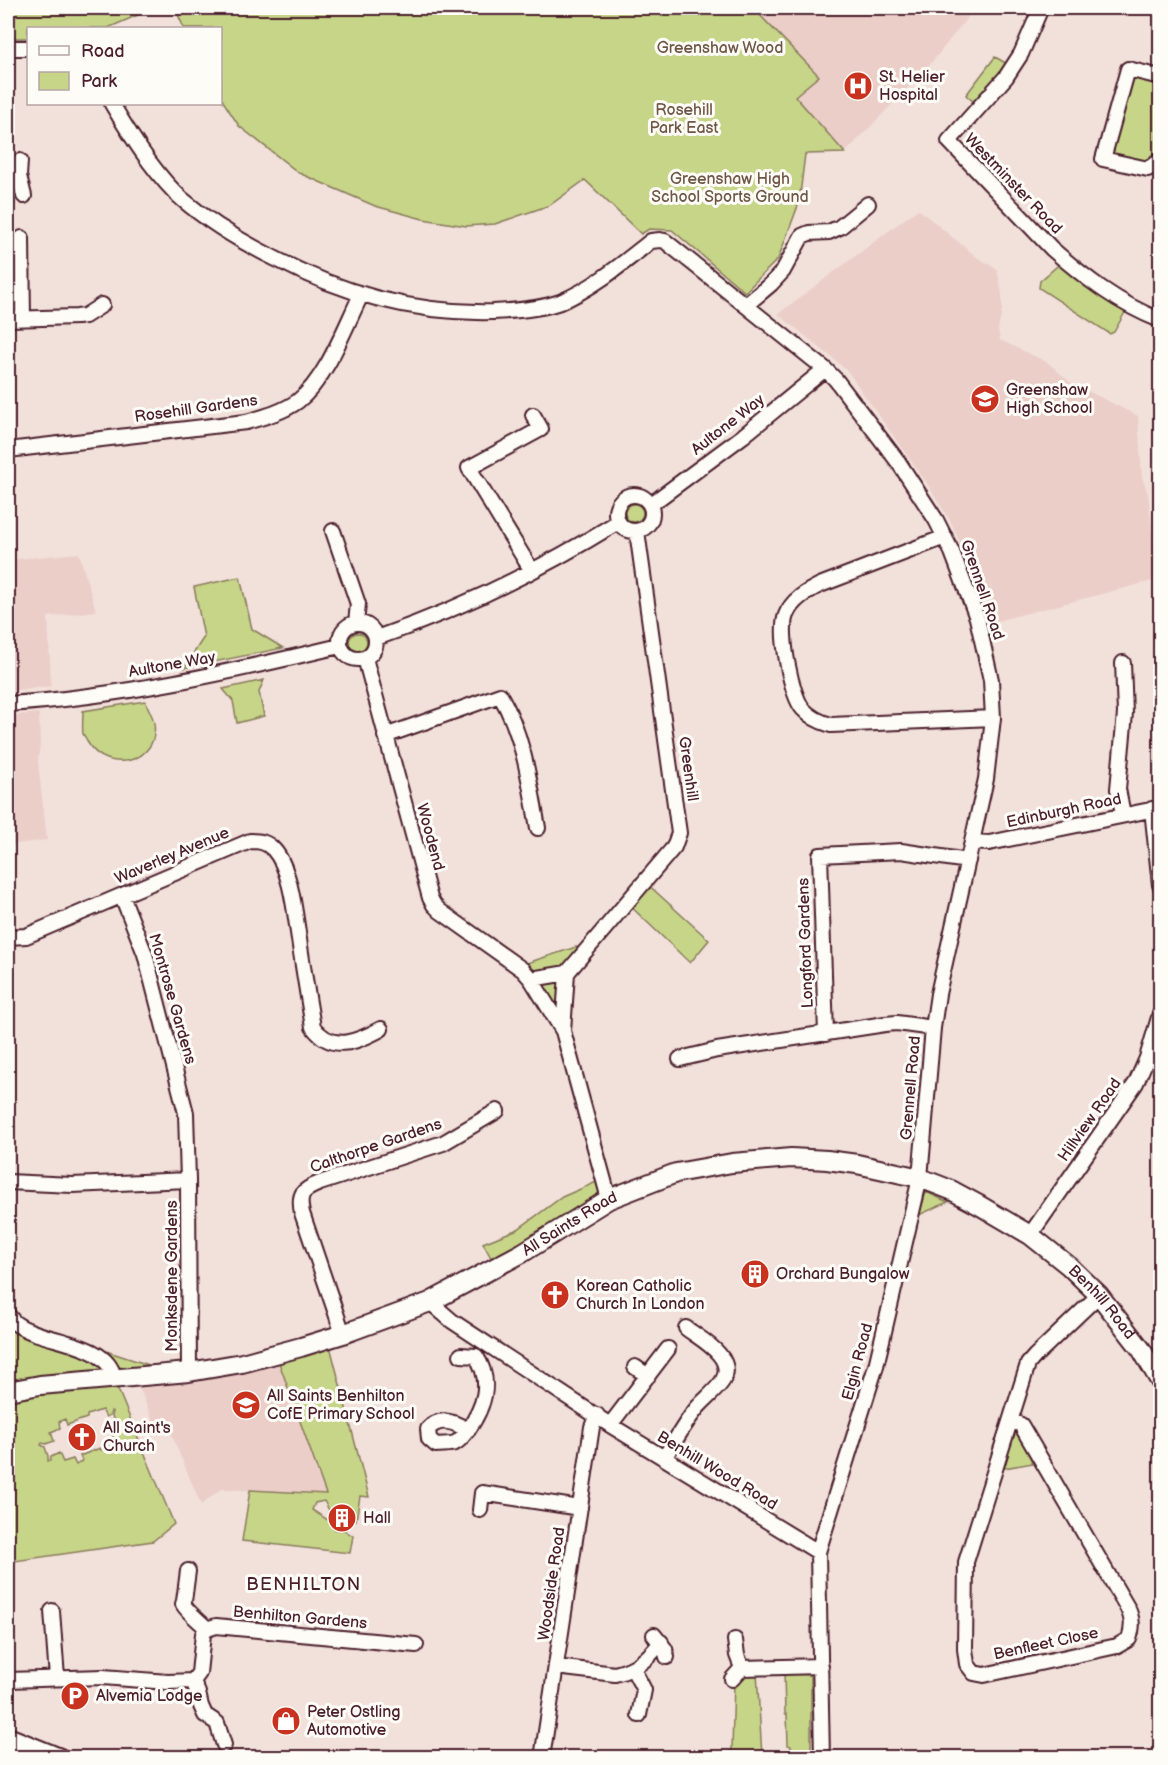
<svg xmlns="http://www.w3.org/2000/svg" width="1168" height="1765" font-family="'Balsamiq Sans',sans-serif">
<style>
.built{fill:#ebcec8}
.green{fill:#c7d589;stroke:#887a5a;stroke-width:1.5;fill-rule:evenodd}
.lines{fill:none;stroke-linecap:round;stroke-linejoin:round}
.street-casing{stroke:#4a1f2b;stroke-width:18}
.secondary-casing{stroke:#4a1f2b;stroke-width:22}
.street{stroke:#fdfcf7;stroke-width:14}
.secondary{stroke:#fdfcf7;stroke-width:18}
.labels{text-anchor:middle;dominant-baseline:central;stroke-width:6;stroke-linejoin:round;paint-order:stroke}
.park-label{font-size:16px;fill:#705647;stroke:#fdfcf7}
.poi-label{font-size:16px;fill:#4a1f2b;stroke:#fdfcf7;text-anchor:start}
.street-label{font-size:16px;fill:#4a1f2b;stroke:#fdfcf7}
.neighbourhood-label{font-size:18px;letter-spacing:1.5px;fill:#4a1f2b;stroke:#fdfcf7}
</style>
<rect width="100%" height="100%" fill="#f2e1db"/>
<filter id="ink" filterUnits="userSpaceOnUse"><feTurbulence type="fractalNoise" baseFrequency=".0167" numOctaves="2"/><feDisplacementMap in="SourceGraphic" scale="12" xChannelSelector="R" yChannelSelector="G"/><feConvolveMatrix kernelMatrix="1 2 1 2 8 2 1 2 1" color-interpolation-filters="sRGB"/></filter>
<g filter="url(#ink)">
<path class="built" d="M753 8H972L968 17 928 67 845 153 795 96 819 75Z
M918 209 978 258 997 269 1002 294V312L998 329 1000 340 1047 362 1070 382 1138 416 1142 477 1148 494 1154 549 1160 554V579L989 623 967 558 951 522 926 482 848 372 834 359 778 314Z
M79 553 96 611 48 617 51 686 8 691V560Z
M39 713 40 744 38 762 47 840 8 845V716Z
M329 1342 369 1497 221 1489 201 1505 170 1431 159 1435 136 1380Z"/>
<path class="green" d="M8 8H154L108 28H28V38H8Z
M175 8H753L819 76 795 96 845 153 805 154 799 203 778 259 745 292 672 230 649 229 641 234 585 180 550 205 495 224 466 226 423 219 375 206 299 173 239 126 221 98 220 28H184Z
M995 57 1011 66 978 106 966 95Z
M1128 69 1160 77V160L1148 169 1103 159Z
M1063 261 1128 307 1114 332 1110 334 1039 288 1040 281Z
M625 513a9 9 0 1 1 18 0a9 9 0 1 1-18 0Z
M240 577 252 629 283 648 184 668 204 637 194 587Z
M349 642a9 9 0 1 1 18 0a9 9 0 1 1-18 0Z
M264 680 259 692 264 716 237 723 233 701 223 689Z
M145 701C148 708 153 716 154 723 160 763 107 775 88 743 88 742 84 735 83 734 82 727 83 718 83 711Z
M644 881 709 940 690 963 626 902Z
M576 947 584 949 565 971 561 1024 521 965Z
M601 1180 606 1199 495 1265 483 1243 518 1229 562 1197Z
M926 1192 948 1202 919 1215Z
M8 1319 152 1366 8 1389Z
M329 1342 369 1497 360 1496 356 1521 353 1509 347 1506H337L336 1511 330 1512 324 1501 315 1503 312 1510 328 1520 335 1529 344 1530 353 1536 350 1553 242 1541 250 1490 326 1494 277 1357Z
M117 1387 174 1524 153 1541 8 1562V1398L17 1395ZM102 1410 106 1417 110 1415 111 1411 113 1412 112 1416 118 1429 121 1430 111 1433 115 1442 118 1443V1445L115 1444 101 1450 100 1448 80 1456 82 1461 76 1465 73 1459 63 1462 59 1453 51 1457 50 1461H48V1456L45 1447 41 1445 42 1443 46 1444 54 1441 51 1432 60 1428 59 1422 65 1419 67 1425 87 1418V1415Z
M1014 1433H1017L1033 1463 1004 1468Z
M757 1672 762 1757 728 1758 732 1749 734 1682 744 1673Z
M807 1672 811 1675V1757H791V1746L788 1745 787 1714H785L784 1673Z"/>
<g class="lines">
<g class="street-casing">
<path id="street" d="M1041 8 1021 54 1006 77 949 141 1052 249C1085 278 1119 304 1160 320
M8 48H28
M1160 77 1128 69 1103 159 1148 169 1160 160
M112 104C130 135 155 175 182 199 210 223 242 242 274 258 343 294 414 314 493 312 514 311 541 309 560 302 594 288 623 263 651 241L660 240 665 241 825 369 836 380 899 463 936 520 952 552 977 618 991 680 993 718 986 779 938 994 933 1028 920 1178 876 1366 818 1552 822 1758
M20 161 19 176 24 196
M22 238 23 318
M746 305 771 284 783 271 802 236 809 233 829 232 840 227 868 204
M8 319 77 317 85 316 102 305
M8 450 246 422C264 417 283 412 298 401 326 380 345 327 361 295
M616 513a18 18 0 1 1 36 0a18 18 0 1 1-36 0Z
M650 505 743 436 825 369
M333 531 358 604 356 623
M945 537 820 585C806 592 792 600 786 615 779 632 791 695 803 709 811 718 820 722 831 725L993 718
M532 571 469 468 541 429 533 415
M340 641a18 18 0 1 1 36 0a18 18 0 1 1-36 0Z
M376 638C461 609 542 569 618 522
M365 658 430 898 434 905 440 911 523 970 531 979 563 1031 609 1199
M8 704C120 697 231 672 340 646
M385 736 500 695C523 734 530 783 538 828
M1152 809 1160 885
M1123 815 1118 789 1125 713 1123 663
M973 842 989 843 1160 808
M122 896 145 954 186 1113 188 1180 189 1372
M8 937 26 936 250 841C260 841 267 842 274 850 291 869 295 914 299 939 303 968 308 997 313 1027 332 1053 357 1042 381 1029
M567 973 674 847 679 833 637 531
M531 979 567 973
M563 1031 567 973
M826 1034 820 855 901 851 968 861
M680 1059 717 1050 885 1024 897 1023 933 1028
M8 1182 72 1185 188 1180
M1030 1235 1136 1083 1147 1058 1160 1014
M430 1302 452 1321 610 1425 818 1552
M8 1315C11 1319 14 1323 18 1325 44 1343 108 1341 114 1378
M343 1334 302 1213C298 1194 302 1190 320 1183L443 1143 497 1111
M461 1355 476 1356C493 1382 484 1407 468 1430 464 1434 460 1441 455 1443 450 1445 441 1444 436 1445L429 1439 428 1429C440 1416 455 1422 467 1430
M635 1367 648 1376
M1011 1420 1021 1425 1127 1607C1133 1619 1133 1627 1129 1639L1117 1646 984 1675 974 1673 967 1664 965 1649 966 1562 1028 1364 1035 1356 1099 1295
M610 1425 668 1349
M664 1458C675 1442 685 1422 698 1407 705 1399 718 1389 723 1380 736 1357 700 1339 686 1328
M480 1510 482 1493 580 1508
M188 1571 184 1601 183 1604C188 1613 200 1621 207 1629
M52 1611 57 1678
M654 1635 665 1649 667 1657
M735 1640 737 1655 742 1668
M556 1667 615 1674C636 1669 648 1659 661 1642
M633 1669 644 1690 639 1715
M732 1679 742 1668 821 1666
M8 1680 103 1677 168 1682 193 1681 199 1673 203 1634 207 1629 216 1626 416 1645
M193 1681 198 1693 201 1706 205 1715 217 1723 224 1745
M542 1758 592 1427 597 1415"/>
</g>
<g class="secondary-casing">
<g id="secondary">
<path id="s1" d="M8 1391 40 1385 189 1372 242 1363 301 1347 343 1334 430 1302 522 1253 609 1199 676 1173 732 1163 791 1158 827 1160 857 1164 920 1178 951 1190 979 1205 1030 1235 1069 1266 1099 1295 1141 1349 1160 1381"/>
<path d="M8 1737 60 1758"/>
</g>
</g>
<use href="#street" class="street"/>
<use href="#secondary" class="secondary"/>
</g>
</g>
<defs>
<g id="hospital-disc" transform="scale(1.5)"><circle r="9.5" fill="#c8321e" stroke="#fdfcf7"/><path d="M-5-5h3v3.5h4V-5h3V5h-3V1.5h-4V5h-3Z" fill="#fff"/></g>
<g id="school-disc" transform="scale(1.5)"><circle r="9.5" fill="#c8321e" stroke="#fdfcf7"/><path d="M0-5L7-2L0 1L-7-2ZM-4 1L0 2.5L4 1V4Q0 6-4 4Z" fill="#fff"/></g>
<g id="building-disc" transform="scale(1.5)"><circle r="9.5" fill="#c8321e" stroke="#fdfcf7"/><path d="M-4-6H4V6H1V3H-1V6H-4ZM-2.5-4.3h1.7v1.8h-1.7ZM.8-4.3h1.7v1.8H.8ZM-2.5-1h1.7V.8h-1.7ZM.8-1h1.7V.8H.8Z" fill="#fff"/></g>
<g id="church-disc" transform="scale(1.5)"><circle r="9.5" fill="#c8321e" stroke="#fdfcf7"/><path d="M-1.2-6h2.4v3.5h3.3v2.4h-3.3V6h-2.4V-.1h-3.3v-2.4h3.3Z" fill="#fff"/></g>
<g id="parking-disc" transform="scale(1.5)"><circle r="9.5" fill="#c8321e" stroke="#fdfcf7"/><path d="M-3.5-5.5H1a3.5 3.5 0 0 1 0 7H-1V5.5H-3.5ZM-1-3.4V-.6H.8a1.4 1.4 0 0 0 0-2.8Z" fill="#fff"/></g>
<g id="shop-disc" transform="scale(1.5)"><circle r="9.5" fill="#c8321e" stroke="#fdfcf7"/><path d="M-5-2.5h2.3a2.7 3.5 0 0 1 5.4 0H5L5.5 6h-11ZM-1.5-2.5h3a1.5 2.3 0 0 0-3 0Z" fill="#fff"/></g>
</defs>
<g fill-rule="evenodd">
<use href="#hospital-disc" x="858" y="86"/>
<use href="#school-disc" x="985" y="399"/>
<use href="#building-disc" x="755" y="1274"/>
<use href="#church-disc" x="555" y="1295"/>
<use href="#school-disc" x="246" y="1405"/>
<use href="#church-disc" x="82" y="1437"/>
<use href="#building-disc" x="342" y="1518"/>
<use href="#parking-disc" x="75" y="1696"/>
<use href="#shop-disc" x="286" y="1721"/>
</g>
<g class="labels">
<g class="park-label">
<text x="720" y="48">Greenshaw Wood</text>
<text x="684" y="110">Rosehill<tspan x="684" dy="18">Park East</tspan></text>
<text x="730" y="179">Greenshaw High<tspan x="730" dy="18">School Sports Ground</tspan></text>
</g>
<g class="poi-label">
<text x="879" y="77">St. Helier<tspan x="879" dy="18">Hospital</tspan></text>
<text x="1006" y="390">Greenshaw<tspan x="1006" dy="18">High School</tspan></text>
<text x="776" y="1274">Orchard Bungalow</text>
<text x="576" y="1286">Korean Catholic<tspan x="576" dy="18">Church In London</tspan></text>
<text x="267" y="1396">All Saints Benhilton<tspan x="267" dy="18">CofE Primary School</tspan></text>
<text x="103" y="1428">All Saint's<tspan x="103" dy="18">Church</tspan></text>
<text x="363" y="1518">Hall</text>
<text x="96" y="1696">Alvemia Lodge</text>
<text x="307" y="1712">Peter Ostling<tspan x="307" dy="18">Automotive</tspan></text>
</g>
<g class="street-label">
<text transform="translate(1013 184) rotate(46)">Westminster Road</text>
<text transform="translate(196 409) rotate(-8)">Rosehill Gardens</text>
<text transform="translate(728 425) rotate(-38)">Aultone Way</text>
<text transform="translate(982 590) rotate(71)">Grennell Road</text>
<text transform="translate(172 665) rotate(-10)">Aultone Way</text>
<text transform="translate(688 769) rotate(82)">Greenhill</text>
<text transform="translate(1064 811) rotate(-12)">Edinburgh Road</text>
<text transform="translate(430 837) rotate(75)">Woodend</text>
<text transform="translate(172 856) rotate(-23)">Waverley Avenue</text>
<text transform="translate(806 943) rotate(-92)">Longford Gardens</text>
<text transform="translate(172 999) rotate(74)">Montrose Gardens</text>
<text transform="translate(911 1088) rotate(-85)">Grennell Road</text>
<text transform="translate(1090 1120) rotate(-55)">Hillview Road</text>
<text transform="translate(376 1146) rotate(-19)">Calthorpe Gardens</text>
<text stroke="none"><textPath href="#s1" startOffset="594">All Saints Road</textPath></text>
<text transform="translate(172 1276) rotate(-90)">Monksdene Gardens</text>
<text stroke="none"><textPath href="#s1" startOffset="1182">Benhill Road</textPath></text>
<text transform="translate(858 1362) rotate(-75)">Elgin Road</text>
<text transform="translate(717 1471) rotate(31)">Benhill Wood Road</text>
<text transform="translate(552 1584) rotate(-82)">Woodside Road</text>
<text transform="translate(300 1618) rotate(5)">Benhilton Gardens</text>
<text transform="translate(1046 1644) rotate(-12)">Benfleet Close</text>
</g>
<g class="neighbourhood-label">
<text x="304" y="1584">BENHILTON</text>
</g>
</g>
<rect width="1168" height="1765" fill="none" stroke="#fdfcf7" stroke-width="30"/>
<rect x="15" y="15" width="1138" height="1735" fill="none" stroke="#4a1f2b" stroke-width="2" filter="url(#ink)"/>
<rect x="27" y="27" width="195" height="78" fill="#fdfcf7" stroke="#b5a4a5" stroke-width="1.5"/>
<rect x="39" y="46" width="30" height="9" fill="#fdfcf7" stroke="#b5a4a5" stroke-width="1.5"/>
<text x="81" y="57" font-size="18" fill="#4a1f2b">Road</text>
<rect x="39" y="72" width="30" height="18" fill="#c7d589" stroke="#b5a4a5" stroke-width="1.5"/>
<text x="81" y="87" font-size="18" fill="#4a1f2b">Park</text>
</svg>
